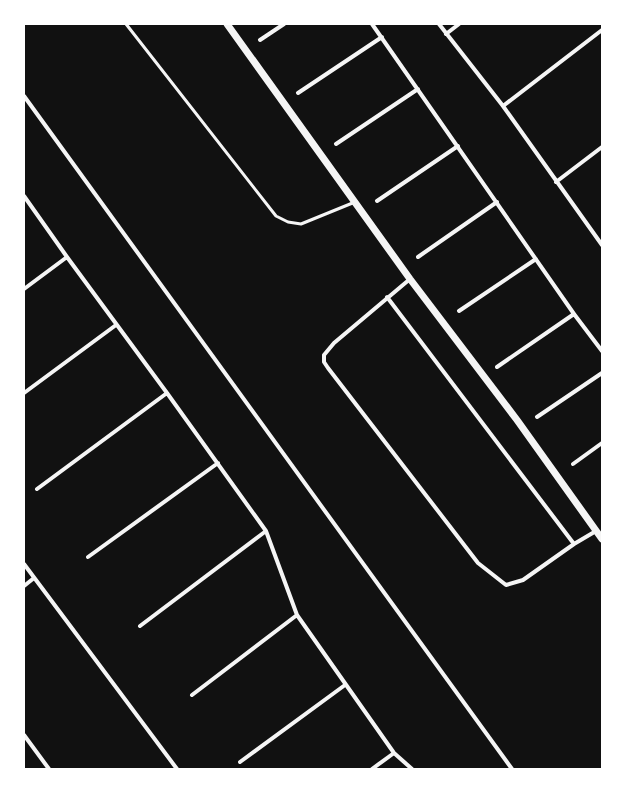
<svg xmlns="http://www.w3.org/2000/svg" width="626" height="793" font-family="'Titillium Web',sans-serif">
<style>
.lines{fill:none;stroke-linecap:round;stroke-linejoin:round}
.service{stroke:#f5f5f5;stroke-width:3}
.minor{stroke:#f5f5f5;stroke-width:4}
.tertiary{stroke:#f5f5f5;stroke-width:7}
</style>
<rect width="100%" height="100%" fill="#111"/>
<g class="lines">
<path class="service" d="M126 24 276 216 288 222 301 224 355 202"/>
<path class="minor" d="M372 24 574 314 602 351
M439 24 503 106 602 245
M446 34 459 24
M260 40 284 24
M298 93 382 37
M24 96 512 769
M503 106 602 30
M336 144 418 89
M556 182 602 147
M24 196 67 257 167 393 266 531 297 615 394 753 412 769
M377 201 458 146
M418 257 497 202
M410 279 334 343 324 355V362L328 368 478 563 506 585 523 580 574 544 596 531
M24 289 67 257
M387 297 574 544
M459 311 536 259
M497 367 574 314
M24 393 116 325
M537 417 602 373
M573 464 602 443
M37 489 167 393
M88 557 218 463
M24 564 177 769
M24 586 34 578
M140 626 266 531
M192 695 297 615
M24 735 49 769
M240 762 345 685
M372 769 394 753"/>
<path class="tertiary" d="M227 24 410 279 517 420 602 539"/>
</g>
<rect width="626" height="793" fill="none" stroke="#ffffff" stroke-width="50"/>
</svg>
